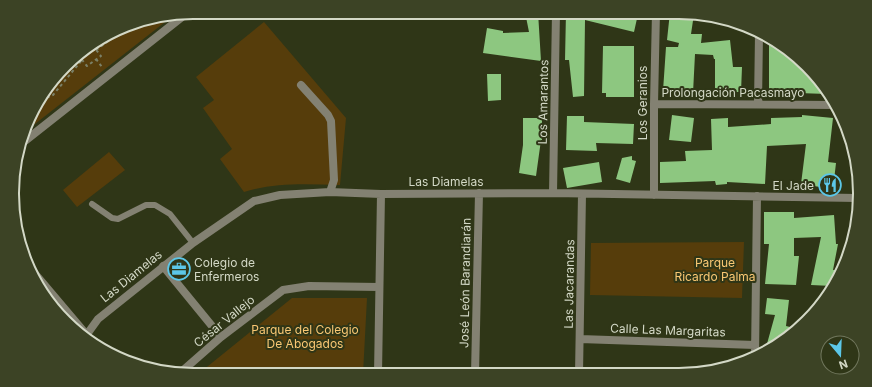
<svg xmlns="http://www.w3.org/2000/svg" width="872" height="387" font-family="Inter,sans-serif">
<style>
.green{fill:#563d0b}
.building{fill:#8dc780}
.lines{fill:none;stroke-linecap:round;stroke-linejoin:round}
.path{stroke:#7b8168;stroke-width:2;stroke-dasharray:3 3;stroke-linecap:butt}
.service{stroke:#838172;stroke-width:6}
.minor{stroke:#838172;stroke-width:8}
.tertiary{stroke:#838172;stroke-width:8}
.secondary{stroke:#b1ad95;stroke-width:8}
.labels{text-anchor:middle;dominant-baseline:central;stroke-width:4;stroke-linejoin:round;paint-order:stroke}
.street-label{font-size:12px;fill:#d3d8c6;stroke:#2f3617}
.poi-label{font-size:12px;fill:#d3d8c6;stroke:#2f3617;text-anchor:end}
.park-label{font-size:12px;fill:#f9c773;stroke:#2f3617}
.rim{fill:none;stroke:#d3d8c6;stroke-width:2}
</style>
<rect width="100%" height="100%" fill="#2f3617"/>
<path class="green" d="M174 15 26 131 36 103 74 57 135 22Z
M264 22 346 118 340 185C307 184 275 182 244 192L220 159 232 149 203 108 214 100 196 77Z
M109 152 125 170 77 207 63 190Z
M744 242 742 298 590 295 591 243Z
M292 298H367L363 374 197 375Z"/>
<path class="building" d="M525 12H538L541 61 483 53 487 28 503 31V33L529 32Z
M566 12H628L638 14 634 32 585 20 584 96 573 97 569 60H565Z
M670 12 694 14 691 34H702L701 43 730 40 733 67H742L741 92H715V59H714L713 55 695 54 693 93 663 91 666 47H678L679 43 667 40Z
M769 40 798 57 827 94 769 92Z
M603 46H634V97H606V93H602Z
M487 74H501V100L488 101Z
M672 115 694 118 691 142 669 140Z
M802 115 833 118 828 162 836 163 833 189 801 184 806 144 767 146 765 184 727 182V184L716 185 715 181 660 183V162L686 161 685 151 712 150 711 119 728 118V127L771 124V118L802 117Z
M567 116H584V122L634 124 633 144 596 143 597 151 566 150Z
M523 118H542V140H541L536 176 519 173 523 145Z
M632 156V160L636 161 630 183 616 179 622 158Z
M599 162 602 182 567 188 563 168Z
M764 212H794V218L834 215 836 244H838L833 270H835V281L832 286 811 285 821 237 794 238V256H799L796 285 765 284 769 244H764Z
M767 298 789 300 786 326 794 328 792 334 789 337 765 351 775 315 765 314Z"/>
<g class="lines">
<path class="path" d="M96 50 133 23
M78 55 87 66 101 56 93 46
M96 59 102 67
M36 103 53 95 82 60"/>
<path class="service" d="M92 204 112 218 118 219 146 205H155L170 214 193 243"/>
<path class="minor" d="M301 85 328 115 331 121 334 180 330 192
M654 104 835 105
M758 104 759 34
M553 193 556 12
M654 195V104L656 12
M163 266 221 337
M31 269 86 334
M85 337 98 319 193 243 254 201 280 195 330 192 381 194 553 193 857 198
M580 339 755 345
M755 357 757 196
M180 373 221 337 283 290 309 286 379 287
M378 374 381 194
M475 374 479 193
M579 374 582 194"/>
<path class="tertiary" d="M21 144 187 13"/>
<path class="secondary" d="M857 201 858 174"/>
</g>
<defs>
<g id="restaurant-ring" transform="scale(1.15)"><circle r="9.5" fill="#2f3617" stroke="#5cc7e8" stroke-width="1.5"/><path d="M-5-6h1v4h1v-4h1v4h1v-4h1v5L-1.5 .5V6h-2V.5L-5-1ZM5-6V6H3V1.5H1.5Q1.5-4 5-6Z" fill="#5cc7e8"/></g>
<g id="office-ring" transform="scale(1.15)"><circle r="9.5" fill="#2f3617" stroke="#5cc7e8" stroke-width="1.5"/><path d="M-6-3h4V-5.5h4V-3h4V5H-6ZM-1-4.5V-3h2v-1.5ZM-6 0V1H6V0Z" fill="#5cc7e8"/></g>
</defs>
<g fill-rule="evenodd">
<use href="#restaurant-ring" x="830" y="185"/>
<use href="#office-ring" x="179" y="269"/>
</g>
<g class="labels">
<g class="street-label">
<text x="733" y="92">Prolongación Pacasmayo</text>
<text transform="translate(543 102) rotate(-89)">Los Amarantos</text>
<text transform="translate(642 103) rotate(-90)">Los Geranios</text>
<text x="446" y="181">Las Diamelas</text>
<text transform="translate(131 276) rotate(-39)">Las Diamelas</text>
<text transform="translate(465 283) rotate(-89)">José León Barandiarán</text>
<text transform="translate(569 284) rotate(-89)">Las Jacarandas</text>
<text transform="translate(224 321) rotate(-39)">César Vallejo</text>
<text transform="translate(668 330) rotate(2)">Calle Las Margaritas</text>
</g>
<g class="poi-label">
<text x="814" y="185">El Jade</text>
<text x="194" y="262" text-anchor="start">Colegio de<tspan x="194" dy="14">Enfermeros</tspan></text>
</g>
<g class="park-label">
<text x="715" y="262">Parque<tspan x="715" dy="14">Ricardo Palma</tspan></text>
<text x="305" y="329">Parque del Colegio<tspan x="305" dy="14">De Abogados</tspan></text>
</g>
</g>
<path d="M0 0H872V387H0ZM193 19H679A174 174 0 0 1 853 193V194A174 174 0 0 1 679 368H193A174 174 0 0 1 19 194V193A174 174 0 0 1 193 19Z" fill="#3c4325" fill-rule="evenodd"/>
<path class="rim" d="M193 19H679A174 174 0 0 1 853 193V194A174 174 0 0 1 679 368H193A174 174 0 0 1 19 194V193A174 174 0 0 1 193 19Z"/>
<g transform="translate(840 355) rotate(161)"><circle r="19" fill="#2f3617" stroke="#71775d"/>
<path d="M0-3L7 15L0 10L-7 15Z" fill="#5cc7e8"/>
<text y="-6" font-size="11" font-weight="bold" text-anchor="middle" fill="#d3d8c6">N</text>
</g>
</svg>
